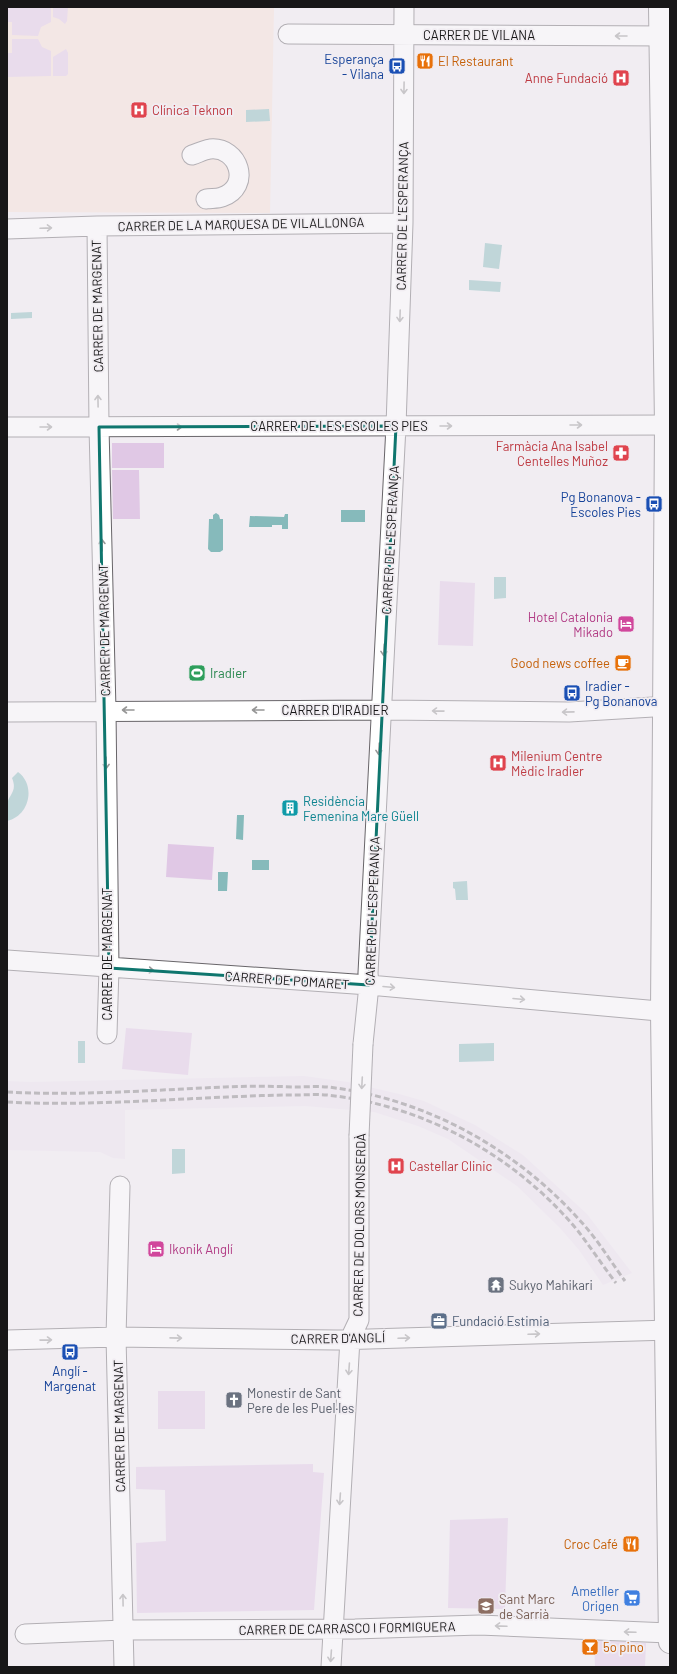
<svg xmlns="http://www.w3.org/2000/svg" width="677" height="1674" font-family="Barlow,sans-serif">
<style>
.built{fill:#ece2ee}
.medical{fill:#f7dfd4}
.green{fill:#e0c8e5}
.water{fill:#86babb}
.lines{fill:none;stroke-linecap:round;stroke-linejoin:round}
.street-casing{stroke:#686569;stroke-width:21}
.secondary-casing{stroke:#686569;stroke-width:24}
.street{stroke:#fff;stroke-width:19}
.secondary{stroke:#fff;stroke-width:22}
.rail{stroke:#827f82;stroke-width:3;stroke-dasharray:6 3;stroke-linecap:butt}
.street-bridge-casing{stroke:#686569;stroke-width:21;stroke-linecap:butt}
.street-bridge{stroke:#fff;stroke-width:19}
.oneway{stroke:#979797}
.marked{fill:none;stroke:#0f766e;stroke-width:3;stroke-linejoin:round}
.labels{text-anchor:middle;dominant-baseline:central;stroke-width:3.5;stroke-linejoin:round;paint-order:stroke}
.street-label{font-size:13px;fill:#181718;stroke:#f1edf2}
.transit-label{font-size:13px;fill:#164399;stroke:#f1edf2;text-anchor:end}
.food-label{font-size:13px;fill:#c56008;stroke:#f1edf2;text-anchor:start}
.health-label{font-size:13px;fill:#be3a42;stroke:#f1edf2;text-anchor:start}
.hotel-label{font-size:13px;fill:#b23c85;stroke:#f1edf2;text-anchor:end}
.leisure-label{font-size:13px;fill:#27864d;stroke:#f1edf2;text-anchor:start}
.culture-label{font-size:13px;fill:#0d838f;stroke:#f1edf2;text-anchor:start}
.worship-label{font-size:13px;fill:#5b616d;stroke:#f1edf2;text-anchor:start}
.service-label{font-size:13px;fill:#4e5e75;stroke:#f1edf2;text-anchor:start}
.shop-label{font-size:13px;fill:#366cbe;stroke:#f1edf2;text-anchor:end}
.education-label{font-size:13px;fill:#785e54;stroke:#f1edf2;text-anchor:start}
</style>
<rect width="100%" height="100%" fill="#f1edf2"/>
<path class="built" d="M304 1076 348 1082 399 1094 424 1101 475 1125 523 1155 587 1214 632 1273 603 1285 579 1250 560 1228 517 1186 448 1139 418 1126 374 1112 305 1106 125 1110V1159L113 1158 100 1152 7 1150V1081L31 1082Z"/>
<path class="medical" d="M7 7H274L270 213 7 212Z"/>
<path class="green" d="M7 7H51V22L41 27 38 36 12 35V22H7Z
M53 7H68L67 21 65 24 59 19 53 17Z
M12 39H38L42 47 51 51V76L7 77V53H12Z
M66 49 68 53V74L66 76H53V57Z
M112 443H164V468H112Z
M112 470H139L140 519H113Z
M440 581 475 583 473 646 438 645Z
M168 844 214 847 212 880 166 877Z
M126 1028 192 1033 188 1075 122 1069Z
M158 1391H205V1429H158Z
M313 1464V1472L324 1473 314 1610 137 1613 136 1543 166 1541 165 1490 136 1489V1467Z
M508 1518 505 1609 448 1608 450 1520Z
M594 1640 646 1643 645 1667H595Z"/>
<path class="water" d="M269 109 270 121 246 122V110Z
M485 243 502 245 499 269 483 267Z
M469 280 501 282 500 292 469 290Z
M32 312V318L11 319V313Z
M341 510H365V522H341Z
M216 513 219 515 220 519H223V550L220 552H211L208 549 209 519H213V515Z
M285 514H288V529H282V525H272V527H249L250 516 284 517Z
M494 577H506V598L494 599Z
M18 772C36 785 30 816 7 821 7 816 6 810 7 805 8 795 18 792 12 778Z
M237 815H244L243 840 236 839Z
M252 860H269V870H252Z
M218 872H228L227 891H218Z
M467 881 468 900H456L455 889 453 888V882Z
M78 1041H85V1063H78Z
M494 1043V1061L459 1062V1044Z
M172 1149H185V1173L172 1174Z"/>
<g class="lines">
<g class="street-casing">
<path id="street" d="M288 34 670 36
M192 155C198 153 204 150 210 149 239 146 252 187 222 197 217 199 211 198 206 199
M97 226 99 427 106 710 109 968 107 1034
M7 229 97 226 403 223
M7 427 670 425
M7 712 381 710 569 712 670 706
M7 960 369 985 670 1012
M363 1044 369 985 368 973 396 426 403 223 404 7
M120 1186 116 1337 124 1667
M7 1340 116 1337 336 1340 670 1330
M25 1634 124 1630 355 1629 479 1625 669 1633
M331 1667 350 1339 359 1320V1136"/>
</g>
<g class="secondary-casing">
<path id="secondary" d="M660 7 666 425 662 1012 670 1642"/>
</g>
<use href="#street" class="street"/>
<use href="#secondary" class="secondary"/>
<path class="rail" d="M7 1092C79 1096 152 1090 225 1087 248 1086 271 1086 294 1087 305 1087 317 1086 328 1087 428 1099 518 1150 584 1225 599 1242 611 1262 625 1281
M7 1102C80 1106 155 1100 228 1097 250 1096 271 1095 293 1095 304 1095 316 1094 327 1095 424 1105 516 1156 578 1231 591 1248 603 1266 616 1283"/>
<g class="street-bridge-casing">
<path id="street-bridge" d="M359 1136 363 1044"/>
</g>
<use href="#street-bridge" class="street-bridge"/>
</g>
<defs><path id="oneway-shaft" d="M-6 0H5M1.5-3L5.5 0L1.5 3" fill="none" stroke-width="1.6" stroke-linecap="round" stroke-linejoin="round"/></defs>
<g class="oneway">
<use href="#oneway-shaft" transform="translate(621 36) rotate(-180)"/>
<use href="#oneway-shaft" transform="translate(404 88) rotate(91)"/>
<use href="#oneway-shaft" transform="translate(46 228) rotate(-2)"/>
<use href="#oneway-shaft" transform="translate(400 316) rotate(92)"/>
<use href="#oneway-shaft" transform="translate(98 401) rotate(-91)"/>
<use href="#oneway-shaft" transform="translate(576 425)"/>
<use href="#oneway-shaft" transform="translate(446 426)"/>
<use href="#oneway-shaft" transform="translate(46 427)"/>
<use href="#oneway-shaft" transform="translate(176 427)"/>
<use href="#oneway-shaft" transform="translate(102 545) rotate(-91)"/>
<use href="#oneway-shaft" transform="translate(384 650) rotate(93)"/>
<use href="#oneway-shaft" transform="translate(128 710) rotate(-180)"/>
<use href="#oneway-shaft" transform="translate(258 710) rotate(-180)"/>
<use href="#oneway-shaft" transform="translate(438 711) rotate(-179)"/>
<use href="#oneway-shaft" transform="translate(568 712) rotate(179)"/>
<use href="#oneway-shaft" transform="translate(379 749) rotate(93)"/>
<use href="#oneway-shaft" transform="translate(106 763) rotate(89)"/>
<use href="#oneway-shaft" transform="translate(148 970) rotate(4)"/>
<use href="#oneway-shaft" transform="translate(389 987) rotate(5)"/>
<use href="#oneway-shaft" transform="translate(519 999) rotate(5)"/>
<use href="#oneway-shaft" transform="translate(362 1083) rotate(93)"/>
<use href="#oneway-shaft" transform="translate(534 1334) rotate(-2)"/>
<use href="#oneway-shaft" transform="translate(176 1338) rotate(1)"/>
<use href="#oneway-shaft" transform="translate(404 1338) rotate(-2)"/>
<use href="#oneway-shaft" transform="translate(46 1340) rotate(-1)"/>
<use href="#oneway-shaft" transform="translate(349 1369) rotate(94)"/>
<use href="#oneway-shaft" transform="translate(340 1499) rotate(94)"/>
<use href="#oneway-shaft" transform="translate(123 1600) rotate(-91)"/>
<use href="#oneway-shaft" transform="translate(501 1626) rotate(-178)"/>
<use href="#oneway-shaft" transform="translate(630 1632) rotate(-178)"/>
<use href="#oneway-shaft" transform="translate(331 1656) rotate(94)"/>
</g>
<path d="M0 0H677V1674H0ZM396 426 369 985 109 968 99 427Z" fill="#f1edf2" fill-opacity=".55" fill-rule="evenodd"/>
<path class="marked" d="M396 426 369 985 109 968 99 427Z"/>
<defs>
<g id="restaurant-square" transform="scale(0.9)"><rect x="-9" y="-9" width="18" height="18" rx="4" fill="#e8710a" stroke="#f1edf2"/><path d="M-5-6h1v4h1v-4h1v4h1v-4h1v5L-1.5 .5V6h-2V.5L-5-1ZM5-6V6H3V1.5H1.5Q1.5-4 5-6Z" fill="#fff"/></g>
<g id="bus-square" transform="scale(0.9)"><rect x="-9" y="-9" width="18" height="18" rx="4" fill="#1a4fb4" stroke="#f1edf2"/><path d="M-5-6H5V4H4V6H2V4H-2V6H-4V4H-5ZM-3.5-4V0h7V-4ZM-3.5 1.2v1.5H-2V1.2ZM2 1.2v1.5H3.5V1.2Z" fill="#fff"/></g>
<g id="hospital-square" transform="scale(0.9)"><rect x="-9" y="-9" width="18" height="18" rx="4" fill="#e0444e" stroke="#f1edf2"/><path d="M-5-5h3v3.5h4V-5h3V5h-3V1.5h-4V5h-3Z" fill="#fff"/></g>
<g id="pharmacy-square" transform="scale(0.9)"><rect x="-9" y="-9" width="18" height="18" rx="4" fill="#e0444e" stroke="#f1edf2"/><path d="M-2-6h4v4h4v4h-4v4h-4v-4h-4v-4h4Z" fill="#fff"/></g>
<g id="hotel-square" transform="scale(0.9)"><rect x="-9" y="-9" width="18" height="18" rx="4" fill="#d1479c" stroke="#f1edf2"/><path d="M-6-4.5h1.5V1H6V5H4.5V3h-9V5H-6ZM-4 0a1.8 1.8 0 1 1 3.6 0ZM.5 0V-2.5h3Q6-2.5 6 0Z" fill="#fff"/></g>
<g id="cafe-square" transform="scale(0.9)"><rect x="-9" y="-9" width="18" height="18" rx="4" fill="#e8710a" stroke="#f1edf2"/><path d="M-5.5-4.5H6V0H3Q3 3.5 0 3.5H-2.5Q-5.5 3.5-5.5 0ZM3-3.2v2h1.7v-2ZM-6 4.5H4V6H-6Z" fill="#fff"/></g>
<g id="stadium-square" transform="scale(0.9)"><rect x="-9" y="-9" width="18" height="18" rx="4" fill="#2e9e5b" stroke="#f1edf2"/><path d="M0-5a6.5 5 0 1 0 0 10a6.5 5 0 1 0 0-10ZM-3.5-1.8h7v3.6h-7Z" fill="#fff"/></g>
<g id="building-square" transform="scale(0.9)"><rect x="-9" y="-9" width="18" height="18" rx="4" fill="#0f9aa8" stroke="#f1edf2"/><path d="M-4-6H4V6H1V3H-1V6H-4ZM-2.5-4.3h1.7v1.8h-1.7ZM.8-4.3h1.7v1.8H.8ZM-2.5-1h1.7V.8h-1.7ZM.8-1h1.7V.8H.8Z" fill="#fff"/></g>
<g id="temple-square" transform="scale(0.9)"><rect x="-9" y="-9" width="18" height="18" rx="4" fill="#6b7280" stroke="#f1edf2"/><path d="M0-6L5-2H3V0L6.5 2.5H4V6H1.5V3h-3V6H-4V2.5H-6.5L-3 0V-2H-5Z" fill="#fff"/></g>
<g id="office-square" transform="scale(0.9)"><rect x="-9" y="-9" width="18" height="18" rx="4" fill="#5c6f8a" stroke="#f1edf2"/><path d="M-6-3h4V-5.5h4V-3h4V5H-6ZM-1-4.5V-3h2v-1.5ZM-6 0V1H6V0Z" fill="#fff"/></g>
<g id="church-square" transform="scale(0.9)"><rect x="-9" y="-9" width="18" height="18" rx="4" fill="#6b7280" stroke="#f1edf2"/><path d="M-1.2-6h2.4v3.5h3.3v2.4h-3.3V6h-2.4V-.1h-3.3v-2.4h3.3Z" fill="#fff"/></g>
<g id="supermarket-square" transform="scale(0.9)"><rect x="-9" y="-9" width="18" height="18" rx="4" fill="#3f7fe0" stroke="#f1edf2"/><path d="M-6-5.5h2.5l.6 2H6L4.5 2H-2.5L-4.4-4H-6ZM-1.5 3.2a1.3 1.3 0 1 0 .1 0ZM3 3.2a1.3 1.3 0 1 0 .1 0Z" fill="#fff"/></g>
<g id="school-square" transform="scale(0.9)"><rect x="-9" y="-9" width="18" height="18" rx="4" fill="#8d6e63" stroke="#f1edf2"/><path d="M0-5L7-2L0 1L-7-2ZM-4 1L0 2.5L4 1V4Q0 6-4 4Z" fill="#fff"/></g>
<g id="bar-square" transform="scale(0.9)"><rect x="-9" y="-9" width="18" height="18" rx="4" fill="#e8710a" stroke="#f1edf2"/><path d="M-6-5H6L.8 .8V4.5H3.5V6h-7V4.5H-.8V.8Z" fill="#fff"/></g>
</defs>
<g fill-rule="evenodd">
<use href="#restaurant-square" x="425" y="61"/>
<use href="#bus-square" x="397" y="66"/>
<use href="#hospital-square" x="621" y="78"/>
<use href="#hospital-square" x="139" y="110"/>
<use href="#pharmacy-square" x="621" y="453"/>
<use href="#bus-square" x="654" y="504"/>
<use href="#hotel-square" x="626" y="624"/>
<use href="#cafe-square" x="623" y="663"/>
<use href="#stadium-square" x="197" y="673"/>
<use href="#bus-square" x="572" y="693"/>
<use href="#hospital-square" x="498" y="763"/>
<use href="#building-square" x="290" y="808"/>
<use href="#hospital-square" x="396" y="1166"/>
<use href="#hotel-square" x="156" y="1249"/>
<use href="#temple-square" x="496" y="1285"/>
<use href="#office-square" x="439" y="1321"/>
<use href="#bus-square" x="70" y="1352"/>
<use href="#church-square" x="234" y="1400"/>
<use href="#restaurant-square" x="631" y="1544"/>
<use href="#supermarket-square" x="632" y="1598"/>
<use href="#school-square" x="486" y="1606"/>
<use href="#bar-square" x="590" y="1647"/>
</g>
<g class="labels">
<g class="street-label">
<text x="479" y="35">CARRER DE VILANA</text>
<text transform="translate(402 216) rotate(-89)">CARRER DE L'ESPERANÇA</text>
<text transform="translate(241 224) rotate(-1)">CARRER DE LA MARQUESA DE VILALLONGA</text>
<text transform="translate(97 306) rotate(-91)">CARRER DE MARGENAT</text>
<text x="339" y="426">CARRER DE LES ESCOLES PIES</text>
<text transform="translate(390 540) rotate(-87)">CARRER DE L'ESPERANÇA</text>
<text transform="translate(104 630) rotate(-91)">CARRER DE MARGENAT</text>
<text x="335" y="710">CARRER D'IRADIER</text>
<text transform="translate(372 911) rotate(-88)">CARRER DE L'ESPERANÇA</text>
<text transform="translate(107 954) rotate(-90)">CARRER DE MARGENAT</text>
<text transform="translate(287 980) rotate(4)">CARRER DE POMARET</text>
<text transform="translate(359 1225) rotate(-89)">CARRER DE DOLORS MONSERDÀ</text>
<text transform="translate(338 1338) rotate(-1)">CARRER D'ANGLÍ</text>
<text transform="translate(119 1426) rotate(-91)">CARRER DE MARGENAT</text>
<text transform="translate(347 1628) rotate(-1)">CARRER DE CARRASCO I FORMIGUERA</text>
</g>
<g class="transit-label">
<text x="384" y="59">Esperança<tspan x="384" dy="15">- Vilana</tspan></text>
<text x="641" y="497">Pg Bonanova -<tspan x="641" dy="15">Escoles Pies</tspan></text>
<text x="585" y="686" text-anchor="start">Iradier -<tspan x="585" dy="15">Pg Bonanova</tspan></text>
<text x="70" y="1371" text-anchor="middle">Anglí -<tspan x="70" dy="15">Margenat</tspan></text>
</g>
<g class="food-label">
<text x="438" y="61">El Restaurant</text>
<text x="610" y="663" text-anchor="end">Good news coffee</text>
<text x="618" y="1544" text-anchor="end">Croc Café</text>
<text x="603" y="1647">5o pino</text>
</g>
<g class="health-label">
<text x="608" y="78" text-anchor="end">Anne Fundació</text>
<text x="152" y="110">Clínica Teknon</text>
<text x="608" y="446" text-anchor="end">Farmàcia Ana Isabel<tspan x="608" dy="15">Centelles Muñoz</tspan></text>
<text x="511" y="756">Milenium Centre<tspan x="511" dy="15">Mèdic Iradier</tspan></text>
<text x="409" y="1166">Castellar Clinic</text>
</g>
<g class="hotel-label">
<text x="613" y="617">Hotel Catalonia<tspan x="613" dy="15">Mikado</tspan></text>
<text x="169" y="1249" text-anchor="start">Ikonik Anglí</text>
</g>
<g class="leisure-label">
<text x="210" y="673">Iradier</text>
</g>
<g class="culture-label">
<text x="303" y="801">Residència<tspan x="303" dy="15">Femenina Mare Güell</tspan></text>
</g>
<g class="worship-label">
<text x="509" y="1285">Sukyo Mahikari</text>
<text x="247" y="1393">Monestir de Sant<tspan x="247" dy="15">Pere de les Puel·les</tspan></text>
</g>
<g class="service-label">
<text x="452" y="1321">Fundació Estimia</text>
</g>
<g class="shop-label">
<text x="619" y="1591">Ametller<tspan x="619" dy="15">Origen</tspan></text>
</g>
<g class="education-label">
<text x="499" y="1599">Sant Marc<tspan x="499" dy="15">de Sarrià</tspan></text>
</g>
</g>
<rect width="677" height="1674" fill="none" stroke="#181718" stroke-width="16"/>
</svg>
